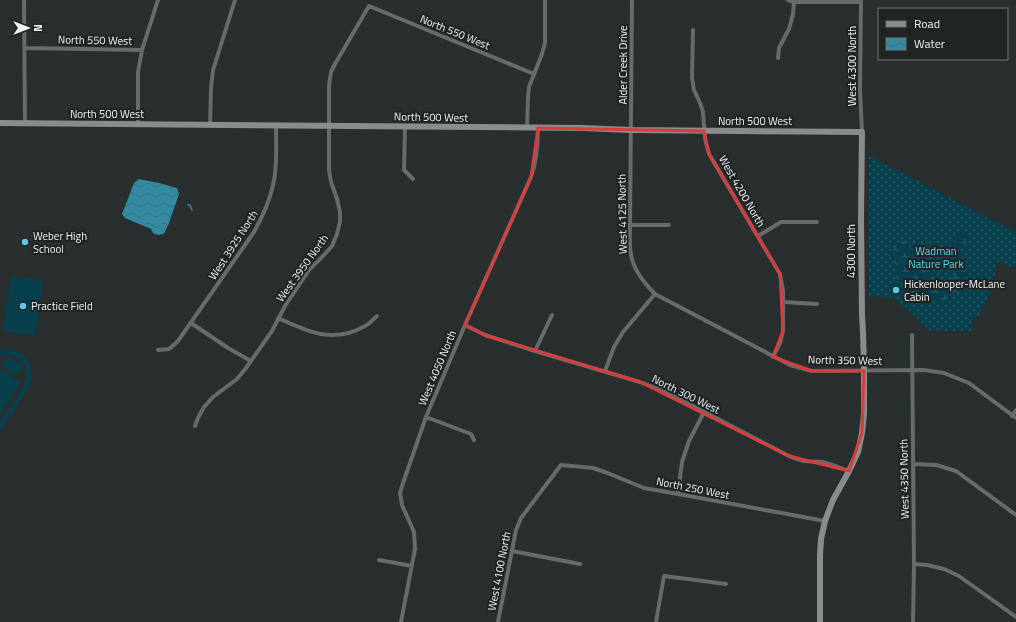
<svg xmlns="http://www.w3.org/2000/svg" width="1016" height="622" font-family="'Titillium Web',sans-serif">
<style>
.grass{fill:url(#grass-dots)}
.wetland{fill:url(#wetland-marsh)}
.garden{fill:#073f4c}
.water{fill:url(#water-waves)}
.lines{fill:none;stroke-linecap:round;stroke-linejoin:round}
.stream{stroke:#348aa0;stroke-width:1.5}
.street{stroke:#686a6b;stroke-width:4}
.secondary{stroke:#898d8e;stroke-width:6}
.marked{fill:none;stroke:#d93c3c;stroke-width:3;stroke-linejoin:round}
.poi-dot{fill:#5ac8e5;stroke:#202425;stroke-width:1.5}
.labels{text-anchor:middle;dominant-baseline:central;stroke-width:4;stroke-linejoin:round;paint-order:stroke}
.street-label{font-size:11px;fill:#f2f4f5;stroke:#202425}
.poi-label{font-size:11px;fill:#f2f4f5;stroke:#202425;text-anchor:start}
.park-label{font-size:11px;fill:#5dd8f8;stroke:#202425}
</style>
<defs>
<pattern id="grass-dots" width="8" height="8" patternUnits="userSpaceOnUse"><rect width="8" height="8" fill="#073f4c"/><path d="M2 2h.1M6 6h.1" fill="none" stroke="#2c5b66" stroke-width="1.8" stroke-linecap="round"/></pattern>
<pattern id="wetland-marsh" width="20" height="14" patternUnits="userSpaceOnUse"><rect width="20" height="14" fill="#073f4c"/><path d="M1 5h8M5 5V1M11 12h8M15 12V8" fill="none" stroke="#2c5b66"/></pattern>
<pattern id="water-waves" width="16" height="10" patternUnits="userSpaceOnUse"><rect width="16" height="10" fill="#348aa0"/><path d="M0 5q4-4 8 0t8 0" fill="none" stroke="#3c707e"/></pattern>
</defs>
<rect width="100%" height="100%" fill="#292e2f"/>
<path class="grass" d="M869 155 877 160 1016 232V268L998 262C995 268 995 274 994 281 992 292 983 307 978 317H973L972 331 929 330 893 298 869 296Z"/>
<path class="wetland" d="M962 232H967L969 236 968 241 959 249 968 285V290L965 293 960 291 949 294 946 298V301L939 303C926 297 915 299 901 297L896 276 895 258 893 247 899 242H905L913 258C915 258 918 258 920 259 930 262 933 276 935 285L941 288 955 276 952 255 953 243Z"/>
<path class="garden" d="M11 276 43 281 35 336 3 331Z
M5 349C26 350 37 366 30 386L0 432C0 429 0 425 0 422 1 420 4 417 5 415 15 400 38 376 20 360 15 355 7 353 0 355V350Z
M8 356 23 366 17 376 2 366Z
M0 369 21 383 0 414Z"/>
<path class="water" d="M139 179 159 183 177 188 179 194 169 223 164 234 158 235 153 233 151 229 125 218 122 214 134 183Z"/>
<g class="lines">
<path class="stream" d="M188 205H190L192 210"/>
<path class="street" d="M24 0 25 123
M632 0 630 225C630 234 629 244 631 254 633 270 644 283 655 294L790 365 812 371 924 370 944 373 969 383 1016 418
M788 0 794 2H861
M861 0 860 90 862 132
M693 30 692 78 694 90 700 103 703 112 705 139 709 154 780 274 783 290V331L780 343 773 357
M25 48 142 50
M778 58 779 48 789 29 793 14 794 2
M138 124V72L142 50 158 0
M210 125 211 88 213 70 235 0
M405 127 404 170 413 179
M527 128 528 98 529 87 542 54 545 43V0
M630 225H669
M758 236 781 222H817
M783 302 817 304
M278 318C308 332 334 344 365 326 370 324 373 319 377 316
M191 323 228 348 251 361
M465 325 485 335 535 351 640 382 666 392 789 456 803 461 822 462 833 465 849 471
M912 335 914 564 913 622
M158 350 169 349 178 341 254 232C264 214 273 194 275 173 277 157 276 141 276 125
M535 351 552 315
M605 371 614 347 623 332 655 294
M1012 416 1016 410
M426 417 471 434 474 440
M195 426 198 418 204 407 213 397 237 379 246 368 272 331 285 306 309 270 324 255 332 246 337 234 340 222V212L337 199 331 182 329 170V85L331 72 335 64 369 6 534 74
M913 464 936 465 956 471 1016 515
M678 494 682 462 689 441 704 412
M512 551 580 564
M379 560 412 566
M914 564 927 565 944 569 959 576 1016 617
M401 622 415 549 414 532 402 505 400 493 402 486 426 417 465 325 531 177C537 161 538 145 538 128
M498 622 516 530 521 518 561 465 593 468 605 472 644 488 678 494 825 521
M656 622 664 576 726 584"/>
<path class="secondary" d="M0 123 583 128 631 130 862 132 861 218 862 315 863 333 864 365V414L862 433 858 452 849 471 833 500 825 521 821 539 820 555V622"/>
</g>
<path class="marked" d="M538 128 704 131 709 154 780 274 783 331 773 357 812 371H864L862 433 849 471 789 456 640 382 485 335 465 325 531 177Z"/>
<g class="poi-dot">
<circle cx="25" cy="242" r="4"/>
<circle cx="896" cy="290" r="4"/>
<circle cx="23" cy="306" r="4"/>
</g>
<g class="labels">
<g class="street-label">
<text transform="translate(455 32) rotate(22)">North 550 West</text>
<text transform="translate(95 40) rotate(1)">North 550 West</text>
<text transform="translate(623 65) rotate(-90)">Alder Creek Drive</text>
<text transform="translate(852 66) rotate(-90)">West 4300 North</text>
<text x="107" y="114">North 500 West</text>
<text transform="translate(431 117) rotate(1)">North 500 West</text>
<text x="755" y="121">North 500 West</text>
<text transform="translate(742 191) rotate(60)">West 4200 North</text>
<text transform="translate(622 214) rotate(-91)">West 4125 North</text>
<text transform="translate(233 245) rotate(-57)">West 3925 North</text>
<text transform="translate(851 251) rotate(-90)">4300 North</text>
<text transform="translate(302 268) rotate(-54)">West 3950 North</text>
<text transform="translate(845 360) rotate(1)">North 350 West</text>
<text transform="translate(437 368) rotate(-67)">West 4050 North</text>
<text transform="translate(686 394) rotate(26)">North 300 West</text>
<text transform="translate(904 479) rotate(-91)">West 4350 North</text>
<text transform="translate(693 488) rotate(11)">North 250 West</text>
<text transform="translate(499 571) rotate(-79)">West 4100 North</text>
</g>
<g class="poi-label">
<text x="33" y="236">Weber High<tspan x="33" dy="13">School</tspan></text>
<text x="904" y="284">Hickenlooper-McLane<tspan x="904" dy="13">Cabin</tspan></text>
<text x="31" y="306">Practice Field</text>
</g>
<g class="park-label">
<text x="936" y="251">Wadman<tspan x="936" dy="13">Nature Park</tspan></text>
</g>
</g>
<rect x="878" y="8" width="130" height="52" fill="#202425" stroke="#747778"/>
<rect x="886" y="21" width="20" height="6" fill="#898d8e" stroke="#747778"/>
<text x="914" y="28" font-size="12" fill="#f2f4f5">Road</text>
<rect x="886" y="38" width="20" height="12" fill="url(#water-waves)" stroke="#747778"/>
<text x="914" y="48" font-size="12" fill="#f2f4f5">Water</text>
<g transform="translate(28 28) rotate(90)" stroke="#202425" stroke-width="3" paint-order="stroke">
<path d="M0-3L7 15L0 10L-7 15Z" fill="#f2f4f5"/>
<text y="-6" font-size="11" font-weight="bold" text-anchor="middle" fill="#f2f4f5">N</text>
</g>
</svg>
